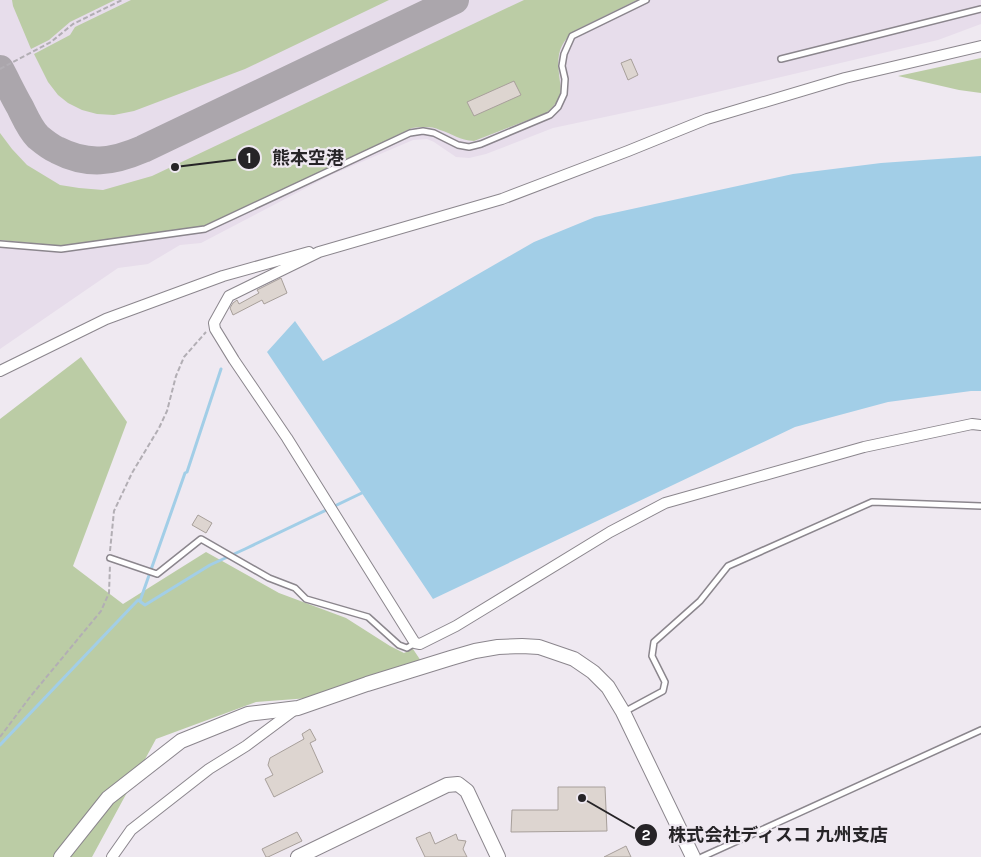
<svg xmlns="http://www.w3.org/2000/svg" width="981" height="857" font-family="Karla,'Noto Sans JP',sans-serif">
<style>
.built{fill:#e7ddeb}
.green{fill:#bbcca5}
.water{fill:#a2cee7}
.lines{fill:none;stroke-linecap:round;stroke-linejoin:round}
.stream{stroke:#a2cee7;stroke-width:3}
.taxiway{stroke:#aba6ac;stroke-width:28}
.building{fill:#ddd5d0;stroke:#a79f9a}
.lane-casing{stroke:#8b868d;stroke-width:8}
.street-casing{stroke:#8b868d;stroke-width:12}
.secondary-casing{stroke:#8b868d;stroke-width:16}
.path{stroke:#b2aeb4;stroke-width:2;stroke-dasharray:5 2.5;stroke-linecap:butt}
.lane{stroke:#fff;stroke-width:5}
.street{stroke:#fff;stroke-width:10}
.secondary{stroke:#fff;stroke-width:14}
.leader{fill:none;stroke:#262427;stroke-width:2}
.callout-dot{fill:#262427;stroke:#efe9f1;stroke-width:2}
.mark-label{font-size:15px;text-anchor:middle;font-weight:bold;fill:#fff}
.callout-label{font-size:18px;text-anchor:middle;font-weight:bold;fill:#262427;stroke:#efe9f1;stroke-width:4.5;stroke-linejoin:round;paint-order:stroke}
</style>
<rect width="100%" height="100%" fill="#efe9f1"/>
<path class="built" d="M0 0H981V24L938 40 666 104 553 128 486 154 469 158 456 157 434 142 427 139 413 140 331 175 201 243 180 245 148 264 118 268 0 349Z"/>
<path class="green" d="M12 0H115L70 22 49 40 31 49 13 6Z
M131 0H389L245 69 134 111 114 115 97 114 82 110 68 103 58 95 48 82 34 54 70 35 75 27Z
M524 0H637L576 30C556 45 557 59 560 82 561 88 561 93 559 98 556 104 551 109 546 113L474 141C459 140 453 134 440 130 431 126 422 127 412 128L207 226 62 246 0 240V133L12 149 27 165 60 185 79 188 103 190 152 176Z
M981 58V93L959 90 898 76Z
M81 357 127 422 73 566 123 604 206 552 279 593 346 618 390 646 404 653 413 649 423 664 309 698 256 702 156 739 92 857H0V419Z"/>
<path class="water" d="M981 156V391H971L888 402 795 427 433 599 267 352 295 321 323 361 395 322 534 242 595 217 793 174 881 163Z"/>
<g class="lines">
<path class="stream" d="M138 600 145 605 210 565 245 549 366 491
M0 745 138 600 140 601 185 473 187 472 221 369"/>
<path class="taxiway" d="M0 69C7 82 13 95 20 107 25 117 30 129 38 137 44 142 50 147 57 150 88 166 113 162 143 149L455 0"/>
</g>
<path class="building" d="M631 59 638 75 628 80 621 63Z
M514 81 521 95 474 116 467 102Z
M281 278 287 293 264 304 262 300 233 315 230 308 233 303 237 300 239 304 259 293 257 290Z
M198 515 212 523 206 533 192 525Z
M310 729 316 740 310 743 323 772 274 797 265 779 273 775 268 765 270 758 304 739 302 734Z
M558 787H605L607 831 511 832 512 810H558Z
M297 832 302 841 268 857H266L262 849Z
M430 832 435 844 456 834 458 840 466 841 463 849 467 857H425L416 838Z
M626 846 631 857H604Z"/>
<g class="lines">
<g class="lane-casing">
<path id="lane" d="M781 59 981 9
M0 244 61 249 205 229 410 133 423 131 434 133 458 145 469 147 481 144 550 115 558 107 564 94 565 79 562 66 564 54 572 36 646 0
M110 558 157 574 201 539 269 578 295 588 306 599 368 617 399 645 407 648 415 643
M624 712 663 691 665 682 652 656 654 642 700 601 728 566 872 502 981 506
M702 857 981 730"/>
</g>
<g class="street-casing">
<path id="street" d="M981 46 845 78 707 119 628 151 502 199 319 252 229 296 214 323 215 329 234 360 287 438 415 643 420 644 456 626 610 532 665 503 864 447 972 424 981 425
M0 371 106 319 223 276 309 252
M112 857 131 830 209 769 246 746 297 708"/>
</g>
<g class="secondary-casing">
<path id="secondary" d="M61 857 108 798 181 741 248 714 298 708 367 684 451 658 475 651 498 647 522 646 539 647 574 659 593 672 608 687 623 712 693 857
M298 857 447 785 458 784 467 791 498 857"/>
</g>
<path class="path" d="M0 69 51 42 73 24 122 0
M110 551 114 511 132 473 159 428 167 411 176 376 184 357 206 332
M0 737 30 697 101 611 109 593 110 565"/>
<use href="#lane" class="lane"/>
<use href="#street" class="street"/>
<use href="#secondary" class="secondary"/>
</g>
<path class="leader" d="M175 167L249 158M582 798L646 835"/>
<g class="callout-dot">
<circle cx="175" cy="167" r="5"/>
<circle cx="582" cy="798" r="5"/>
<circle cx="249" cy="158" r="12"/>
<circle cx="646" cy="835" r="12"/>
</g>
<g class="mark-label">
<text x="249" y="163">1</text>
<text x="646" y="840">2</text>
</g>
<g class="callout-label">
<text x="308" y="164">熊本空港</text>
<text x="778" y="841">株式会社ディスコ 九州支店</text>
</g>
</svg>
